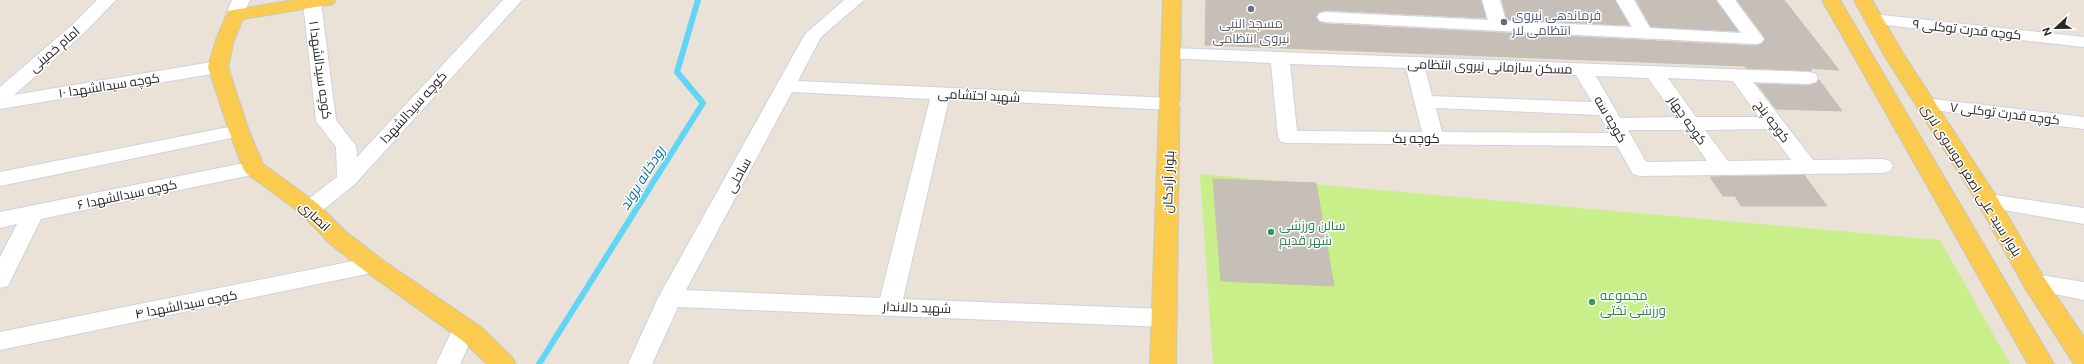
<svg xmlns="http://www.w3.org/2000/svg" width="2084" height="364" font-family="Ubuntu,Cairo,sans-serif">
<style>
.pitch{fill:#c8ef8a}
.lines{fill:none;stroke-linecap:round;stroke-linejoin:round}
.stream{stroke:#61d5f6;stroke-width:6}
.building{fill:#c6bfb7;stroke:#c6beb1}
.minor-casing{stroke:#cdd2e2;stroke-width:2}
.major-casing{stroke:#c7c7c7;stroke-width:2}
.minor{fill:#fff;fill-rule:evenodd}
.major{fill:#facb4e;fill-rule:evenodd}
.worship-dot{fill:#6b7280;stroke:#fff;stroke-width:1.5}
.service-dot{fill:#5c6f8a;stroke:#fff;stroke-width:1.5}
.leisure-dot{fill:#2e9e5b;stroke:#fff;stroke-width:1.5}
.labels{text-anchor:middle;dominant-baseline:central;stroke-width:3;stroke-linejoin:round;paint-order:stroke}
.service-label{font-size:13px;fill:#4e5e75;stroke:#fff;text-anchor:start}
.worship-label{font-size:13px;fill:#5b616d;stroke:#fff}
.street-label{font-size:13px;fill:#272727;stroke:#fff}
.leisure-label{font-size:13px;fill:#27864d;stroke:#fff;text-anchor:start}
.water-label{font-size:14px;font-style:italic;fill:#04709f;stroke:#fff}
</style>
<rect width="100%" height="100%" fill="#ebe2d7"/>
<path class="pitch" d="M1200 174 1940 240 2010 364H1213Z"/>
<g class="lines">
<path class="stream" d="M539 364 703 103 677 72 698 0"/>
</g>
<path class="building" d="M1206 0H1481L1486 18 1326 10 1319 12 1316 17 1319 22 1326 24 1755 46 1762 44 1765 38 1737 0H1784L1839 70 1809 68 1812 71 1746 68 1745 66 1205 45Z
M1502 0H1615L1629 25 1507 20Z
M1636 0H1716L1738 31 1651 27Z
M1819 80 1842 111 1776 109 1757 84 1809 86 1816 83Z
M1804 175 1827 206H1741L1735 196H1723L1710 177Z
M1213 179 1316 183 1334 286 1221 281Z"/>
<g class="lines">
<g class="minor-casing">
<path id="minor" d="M97 0H116L84 33 14 95 218 61 225 63 227 67 225 71 218 73 0 109V87L72 25Z
M232 0H250L241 19 235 20 229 19 226 15Z
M305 0H319L321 2 336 120 356 146 357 157 503 0H522L355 184 318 214 310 216 302 214 299 209 302 204 337 177 336 147 316 121 303 2Z
M844 0H864L821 37 798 81 1171 98 1178 100 1181 104 1178 108 1171 110 949 99 903 299 1164 309 1172 312 1176 318 1172 324 1164 327 678 307 652 364H628L658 298 805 34ZM792 92 930 99 880 298 686 290Z
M1482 0H1500L1506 21 1632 27 1616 0H1634L1650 28 1741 33 1717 0H1735L1764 39 1761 43 1755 44 1326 22 1320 21 1317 17 1320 13 1326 12 1488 20Z
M1873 14 2084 37V47L1867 23 1864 19 1867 15Z
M1171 48 1809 72 1816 74 1818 78 1816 82 1809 84 1753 82 1813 160 1883 159 1890 161 1893 166 1890 171 1883 173 1640 176 1633 174 1617 146 1288 143 1281 142 1278 137 1271 63 1165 58 1162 54 1165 50ZM1290 64 1406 68 1422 132 1297 131ZM1425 69 1576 75 1592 102 1432 96ZM1596 76 1648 78 1676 117 1620 118ZM1668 78 1733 81 1759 117H1696ZM1436 108 1599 115 1610 133 1442 132ZM1768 129 1791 160 1728 161 1705 130ZM1628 130H1685L1707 161 1646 162Z
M1925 98 2084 117V129L1918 108 1915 104 1918 100Z
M239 125 246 127 249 131 246 135 0 186V172Z
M254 161 261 163 264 168 261 173 41 219 8 286 0 288V257L17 224 0 228V212Z
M1988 194 2084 208V224L1980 206 1977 201 1980 196Z
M373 257 381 259 384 265 381 271 0 350V332Z
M2034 274 2084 282V300L2026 288 2022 282 2026 276Z
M464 320 472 322 476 329 460 364H436L456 322Z"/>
</g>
<g class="major-casing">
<path id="major" d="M294 0H336L333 4 243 19 234 40 228 67 249 131 263 164 318 204 345 231 381 259 481 327 512 357 516 364H487L463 341 365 271 329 243 302 214 246 173 243 168 229 131 208 67 216 40 228 11Z
M1163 0H1181L1176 364H1150Z
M1822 0H1840L2054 364H2028Z
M1854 0H1872L1904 55 1996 196 2043 276 2084 337V364H2074L2025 288 1978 203 1884 55Z"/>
</g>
<use href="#minor" class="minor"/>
<use href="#major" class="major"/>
</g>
<circle class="worship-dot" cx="1251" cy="9" r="4"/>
<circle class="service-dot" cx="1504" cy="22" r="4"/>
<g class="leisure-dot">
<circle cx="1271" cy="232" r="4"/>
<circle cx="1592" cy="302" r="4"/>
</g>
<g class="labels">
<g class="service-label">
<text x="1512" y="15">فرماندهی نیروی<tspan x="1512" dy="15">انتظامی لار</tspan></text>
</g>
<g class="worship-label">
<text x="1251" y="23">مسجد النبی<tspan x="1251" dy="15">نیروی انتظامی</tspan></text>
</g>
<g class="street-label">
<text transform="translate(1967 29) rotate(6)">کوچه قدرت توکلی ۹</text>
<text transform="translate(54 49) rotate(-41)">امام خمینی</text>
<text transform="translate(1490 66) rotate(2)">مسکن سازمانی نیروی انتظامی</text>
<text transform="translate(321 70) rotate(82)">کوچه سیدالشهدا ۱</text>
<text transform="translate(109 85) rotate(-9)">کوچه سیدالشهدا ۱۰</text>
<text transform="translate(979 95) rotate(3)">شهید احتشامی</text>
<text transform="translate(413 107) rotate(-48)">کوچه سیدالشهدا</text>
<text transform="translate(2005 113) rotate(7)">کوچه قدرت توکلی ۷</text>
<text transform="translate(1611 119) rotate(60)">کوچه سه</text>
<text transform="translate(1688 120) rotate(55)">کوچه چهار</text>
<text transform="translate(1773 121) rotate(53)">کوچه پنج</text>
<text x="1416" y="138">کوچه یک</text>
<text transform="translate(738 175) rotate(-61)">ساحلی</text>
<text transform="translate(1972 180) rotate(58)">بلوار سید علی اصغر موسوی لاری</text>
<text transform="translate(1168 182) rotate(-88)">بلوار آزادگان</text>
<text transform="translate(127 194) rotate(-12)">کوچه سیدالشهدا ۶</text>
<text transform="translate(315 216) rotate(43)">انصاری</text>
<text transform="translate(186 304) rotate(-11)">کوچه سیدالشهدا ۴</text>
<text transform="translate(917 307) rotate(2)">شهید دالاندار</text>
</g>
<g class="leisure-label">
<text x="1279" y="225">سالن ورزشی<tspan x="1279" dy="15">شهر قدیم</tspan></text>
<text x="1600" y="295">مجموعه<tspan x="1600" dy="15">ورزشی تختی</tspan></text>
</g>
<g class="water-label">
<text transform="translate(642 178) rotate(-58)">رودخانه بروند</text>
</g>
</g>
<g transform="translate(2056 28) rotate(248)" stroke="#ffffff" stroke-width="3" paint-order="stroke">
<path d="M0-3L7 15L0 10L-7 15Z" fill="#272727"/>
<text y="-6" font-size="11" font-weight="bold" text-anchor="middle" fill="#272727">N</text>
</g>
</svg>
